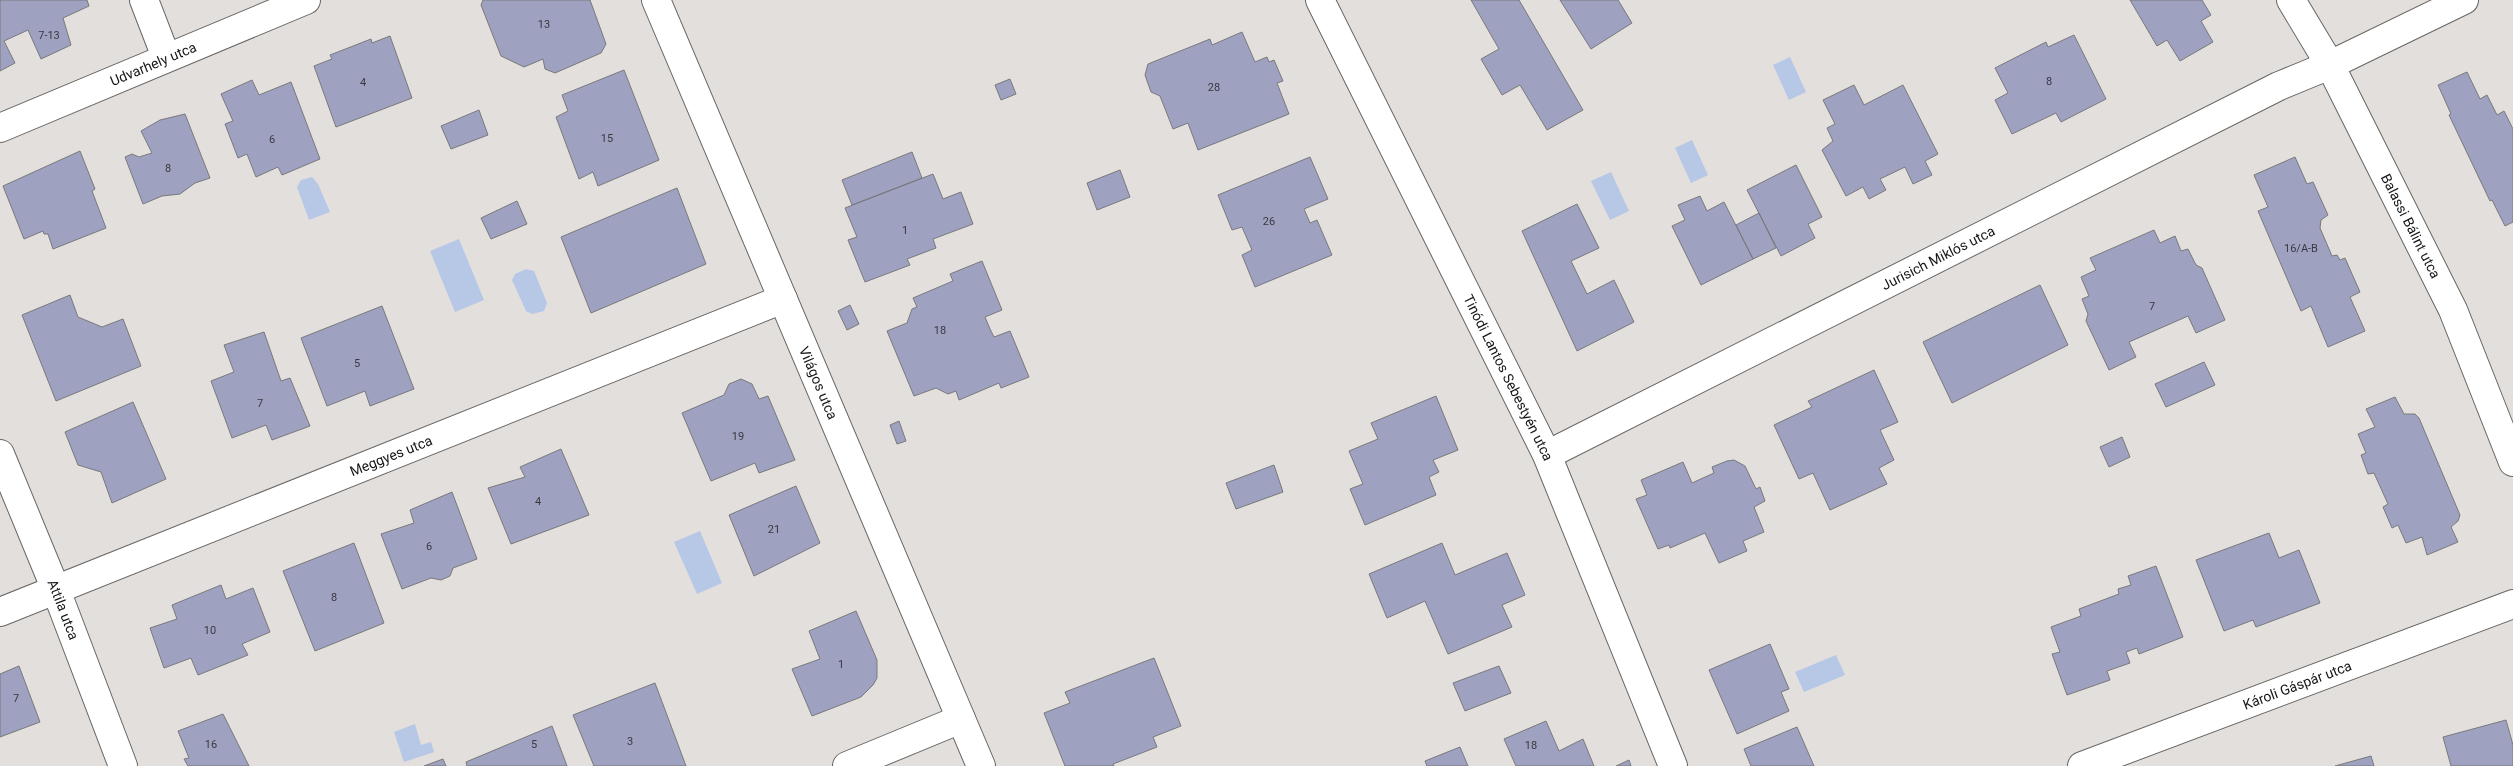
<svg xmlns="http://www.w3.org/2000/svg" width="2513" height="766" font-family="Roboto,sans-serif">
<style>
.water{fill:#b7c7e6}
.building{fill:#9fa1c1;stroke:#79797c}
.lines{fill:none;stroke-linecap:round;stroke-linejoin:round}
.minor-casing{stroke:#686663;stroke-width:30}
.minor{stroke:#fff;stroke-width:28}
.labels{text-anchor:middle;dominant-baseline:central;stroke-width:4;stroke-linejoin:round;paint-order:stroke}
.number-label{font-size:11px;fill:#393940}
.street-label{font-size:14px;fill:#171615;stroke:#e2dfdc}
</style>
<rect width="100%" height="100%" fill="#e2dfdc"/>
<path class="water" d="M1790 57 1806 92 1789 100 1773 65Z
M1692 140 1708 175 1691 183 1675 148Z
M1611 172 1629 211 1610 220 1591 181Z
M312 177 318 184 330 212 309 220 297 187 301 180Z
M459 239 484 300 455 312 430 251Z
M526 269 534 271 547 303 544 311 532 314 526 311 512 280 515 274Z
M700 531 722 583 697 594 674 542Z
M1836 655 1845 675 1804 692 1795 672Z
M415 724 421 745 431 742 434 752 404 762 394 732Z"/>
<path class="building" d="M0 0H87L89 6 63 18 71 45 41 59 28 30 4 41 15 63 0 71Z
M483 0H590L606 44 601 53 555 73 545 69 543 59 524 67 501 56 481 5Z
M1471 0H1519L1583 110 1547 130 1520 85 1502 95 1481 59 1499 49Z
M1560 0H1618L1632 23 1591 49Z
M2130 0H2202L2211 15 2201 21 2213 42 2180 61 2167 40 2157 46Z
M1242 32 1255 62 1267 57 1269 62 1274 60 1283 81 1277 83 1289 114 1198 150 1188 123 1173 129 1160 96 1151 92 1145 75 1148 64 1210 39 1212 45Z
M2074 35 2106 99 2061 122 2056 113 2012 134 1995 100 2008 93 1995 68 2046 42 2048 47Z
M390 36 412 98 336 127 314 66 332 59 330 55 371 39 372 43Z
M624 70 659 160 598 186 593 172 579 179 556 117 568 111 562 95Z
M2467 72 2480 99 2487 95 2497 115 2504 111 2513 129V222L2505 226 2492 200 2490 201 2449 115 2451 114 2438 85Z
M1010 79 1016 94 1001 100 995 85Z
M252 80 259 95 291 82 320 159 282 175 278 167 256 177 247 154 238 158 225 124 233 121 221 94Z
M1854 85 1864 105 1903 85 1938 154 1925 161 1932 175 1913 184 1905 167 1880 179 1886 190 1869 199 1863 187 1846 196 1822 150 1833 141 1827 128 1835 124 1823 100Z
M479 110 488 135 451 149 441 126Z
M185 114 210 178 195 183 180 194 162 196 143 204 125 157 132 154 139 157 152 153 141 131 160 120Z
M80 151 95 189 92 191 106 228 53 249 48 234H44L43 231 24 239 3 186Z
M912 152 922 178 852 205 842 180Z
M1310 157 1328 199 1304 209 1310 223 1317 220 1332 255 1255 287 1242 255 1252 250 1242 227 1232 230 1218 195Z
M2295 157 2307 184 2313 182 2328 215 2321 220 2320 228 2332 256 2337 255 2340 260 2345 258 2360 292 2350 297 2365 331 2328 347 2311 306 2301 311 2258 211 2268 207 2254 175Z
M1796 165 1822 217 1808 224 1815 238 1781 256 1747 190Z
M1120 170 1130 197 1097 210 1087 183Z
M933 174 943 199 961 192 973 224 933 239 936 248 907 259 910 265 865 282 848 240 857 237 845 208Z
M677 188 706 264 591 313 561 237Z
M1700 196 1707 211 1724 202 1753 259 1701 285 1672 226 1685 220 1678 205Z
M517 201 527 224 491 239 481 218Z
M1577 204 1599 248 1571 261 1587 294 1614 280 1634 322 1577 351 1522 231Z
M1759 213 1776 248 1753 259 1736 225Z
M2154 230 2160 243 2175 236 2181 251 2188 249 2196 265 2202 268 2225 320 2196 333 2188 316 2129 342 2136 357 2109 370 2086 321 2088 314 2082 299 2089 296 2081 277 2096 270 2090 258Z
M982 261 1002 310 985 317 990 329 994 337 1010 331 1029 377 1001 388 999 383 959 400 956 391 948 394 936 388 914 396 887 331 907 323 912 309 917 307 913 298 953 281 950 274Z
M2040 285 2068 345 1952 403 1923 342Z
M70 295 78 317 102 327 123 319 141 366 56 401 22 315Z
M850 305 859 324 847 330 838 311Z
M382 306 414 389 370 406 365 391 327 406 301 338Z
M264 332 281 381 290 378 310 426 272 440 266 425 232 438 211 381 234 372 224 345Z
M2204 362 2215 385 2166 407 2155 384Z
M1874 370 1898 422 1880 430 1894 460 1879 468 1887 484 1830 510 1813 473 1799 479 1774 425 1812 407 1808 401Z
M741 379 752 384 759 399 768 396 795 460 759 473 755 463 711 481 682 413 724 395 729 384Z
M1436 396 1458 450 1433 460 1439 472 1429 477 1436 495 1365 525 1350 489 1363 484 1349 451 1378 439 1371 423Z
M2395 397 2404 414H2415L2419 418 2460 515 2458 521 2451 527 2458 542 2427 555 2422 537 2406 543 2398 525 2392 528 2383 507 2388 504 2374 473 2368 474 2361 455 2366 453 2358 434 2375 427 2366 409Z
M133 402 166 479 112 503 101 472 78 465 65 432Z
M899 421 906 441 897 444 890 425Z
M2122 437 2130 457 2109 467 2100 447Z
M561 449 589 515 511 544 488 488 525 477 520 467Z
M1734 460 1745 466 1756 489 1760 487 1765 501 1754 507 1764 532 1743 541 1747 551 1719 563 1705 533 1670 548 1669 545 1658 549 1636 499 1647 495 1641 480 1683 462 1692 483 1714 473 1712 467 1727 461Z
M1274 465 1283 492 1236 509 1226 483Z
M796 486 820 543 754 576 729 515Z
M452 492 477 559 453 568 450 576 441 580 431 578 402 589 381 534 414 523 410 510Z
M2269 533 2279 558 2299 550 2320 603 2256 627 2253 620 2224 631 2196 560Z
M354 543 384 623 315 651 283 571Z
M1442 543 1455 575 1507 553 1525 595 1502 605 1512 627 1448 654 1425 601 1387 618 1369 574Z
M2156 566 2183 637 2139 654 2137 648 2126 652 2130 663 2107 671 2110 680 2067 695 2052 654 2060 652 2051 627 2081 616 2079 609 2119 594 2118 589 2131 585 2128 576Z
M221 585 226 599 253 588 270 632 242 644 248 655 198 675 191 658 164 668 150 628 177 619 172 605Z
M856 611 877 660V678L873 685 861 697 812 716 792 669 820 659 809 631Z
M1770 644 1789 689 1781 692 1789 711 1737 734 1709 670Z
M1154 658 1181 726 1153 737 1157 747 1113 764 1114 766H1065L1044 713 1070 703 1065 692Z
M19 666 40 722 0 737V674Z
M1499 666 1511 693 1465 711 1453 683Z
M655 683 686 766H594L573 715Z
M223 714 249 766H188L184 759 189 758 178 731Z
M2506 720 2513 745V766H2451L2443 737Z
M1546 721 1559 751 1583 739 1594 766H1516L1504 739Z
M552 726 567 766H467L466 762Z
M1797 727 1814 766H1751L1744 749Z
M1460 747 1468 766H1427L1425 761Z
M2371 756 2374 766H2335Z
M443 759 446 766H424Z
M1629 760 1631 766H1616Z"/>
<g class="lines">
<g class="minor-casing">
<g id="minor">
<path d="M144 0 166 57"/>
<path id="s1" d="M656 0 981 766"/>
<path id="s2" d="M1320 0 1547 455 1673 766"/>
<path id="s3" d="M2291 0 2330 65 2453 310 2513 462"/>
<path id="s4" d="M0 128 306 0"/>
<path id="s5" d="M0 454 56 590 123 766"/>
<path id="s6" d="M1547 455 2279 86 2330 65 2464 0"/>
<path id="s7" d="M0 612 783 299"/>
<path d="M847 766 961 719"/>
<path id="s8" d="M2082 766 2513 604"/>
</g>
</g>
<use href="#minor" class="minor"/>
</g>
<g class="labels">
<g class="number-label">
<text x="544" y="24">13</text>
<text x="49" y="35">7-13</text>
<text x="2049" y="81">8</text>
<text x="363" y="82">4</text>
<text x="1214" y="87">28</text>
<text x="607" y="138">15</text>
<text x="272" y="139">6</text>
<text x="168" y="168">8</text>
<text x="1269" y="221">26</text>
<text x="905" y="230">1</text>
<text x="2301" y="248">16/A-B</text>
<text x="2152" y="306">7</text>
<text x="940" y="330">18</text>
<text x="357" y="363">5</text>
<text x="260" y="403">7</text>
<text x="738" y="436">19</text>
<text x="538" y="501">4</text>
<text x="774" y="529">21</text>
<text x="429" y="546">6</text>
<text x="334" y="597">8</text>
<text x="210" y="630">10</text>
<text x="841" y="664">1</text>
<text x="16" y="698">7</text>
<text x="630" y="741">3</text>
<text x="211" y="744">16</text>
<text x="534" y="744">5</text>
<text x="1531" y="745">18</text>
</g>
<g class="street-label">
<text stroke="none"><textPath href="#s4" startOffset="166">Udvarhely utca</textPath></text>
<text stroke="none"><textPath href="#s3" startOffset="256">Balassi Bálint utca</textPath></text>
<text stroke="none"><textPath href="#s6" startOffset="438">Jurisich Miklós utca</textPath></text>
<text stroke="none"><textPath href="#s2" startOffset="422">Tinódi Lantos Sebestyén utca</textPath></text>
<text stroke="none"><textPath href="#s1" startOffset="416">Világos utca</textPath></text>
<text stroke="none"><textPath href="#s7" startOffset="421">Meggyes utca</textPath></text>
<text stroke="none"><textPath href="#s5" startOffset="168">Attila utca</textPath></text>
<text stroke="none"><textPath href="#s8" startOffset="230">Károli Gáspár utca</textPath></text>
</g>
</g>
</svg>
